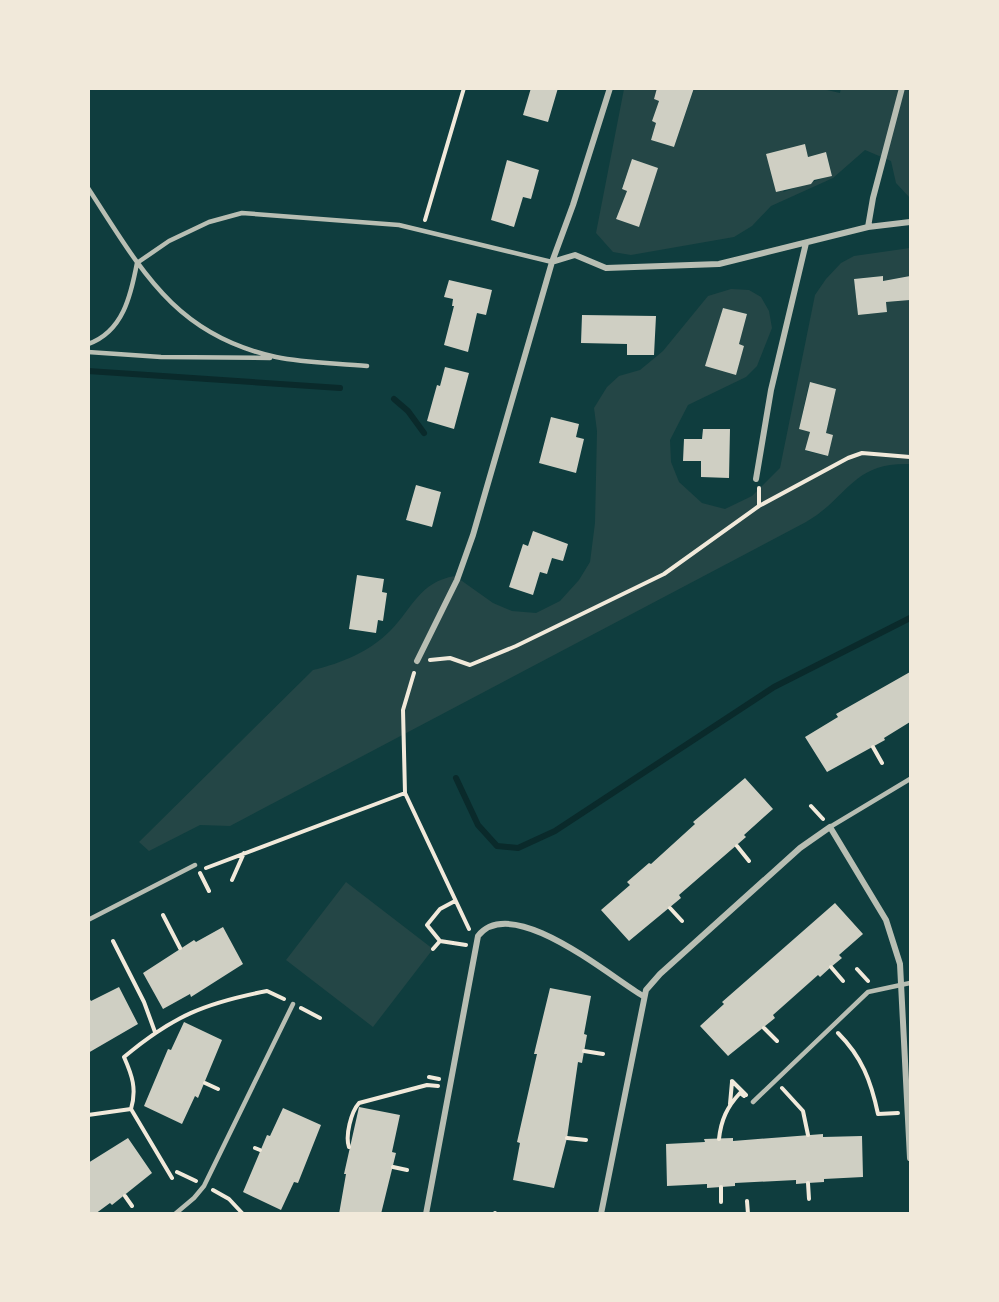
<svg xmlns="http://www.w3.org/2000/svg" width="999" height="1302" font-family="Lora,serif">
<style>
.green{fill:#244646;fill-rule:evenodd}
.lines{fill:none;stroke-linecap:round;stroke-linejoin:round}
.stream{stroke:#0a2a2b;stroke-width:6}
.building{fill:#cfcfc3}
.path{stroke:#f1e9da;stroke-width:4}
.service{stroke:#b8beb3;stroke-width:4.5}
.minor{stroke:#b8beb3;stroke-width:6}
</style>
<rect width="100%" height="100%" fill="#0f3d3e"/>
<path class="green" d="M818 88 840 93 841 88 910 89V198L896 183 891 161 865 150 833 178 771 206 752 226 734 237 631 255 613 252 596 233 624 89H657L654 99 659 101 652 121 656 123 651 140 674 147 694 89ZM805 144 808 157 826 152 832 175 783 192ZM632 160 639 227 616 219 627 191 622 188Z
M910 248V276L883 281V276L854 279 858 315 887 312 886 302 910 300V464C852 462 849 497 806 522L230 826 200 825 149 851 139 842 313 670C342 663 369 652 390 631 413 608 419 582 455 576L493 603 512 611 536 613 560 601 579 580 590 562 595 523 597 431 594 408 607 387 619 376 640 370 663 351 708 296 731 289 749 290 761 297 769 311 772 328 757 366 746 377 688 405 670 440 671 462 679 482 702 503 725 509 752 496 780 468 815 295 826 279 841 263 854 256ZM723 308 747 314 739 344 744 346 736 374 706 366ZM809 383 836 389 826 433 828 456 806 451 810 432 799 429Z
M346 882 433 949 373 1027 286 960Z"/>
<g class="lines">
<path class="stream" d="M88 371 340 388
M394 399 408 411 424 433
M456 778 478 825 497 846 518 848 555 831 774 687 910 618"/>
</g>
<path class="building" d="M531 88H558L548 122 523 115Z
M657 88H694L674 147 651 140 656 123 652 121 659 101 654 99Z
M805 144 808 157 826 152 832 176 814 180 811 184 776 192 766 154Z
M632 159 658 168 639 227 616 219 627 191 622 189Z
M507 160 539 170 531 199 523 197 514 227 491 220Z
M883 276V281L910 276V300L886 302 887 312 858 315 854 279Z
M449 280 492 290 486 315 477 313 468 352 444 345 454 306H452L453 299 444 297Z
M723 308 747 314 739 344 744 346 736 375 705 366Z
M582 315 656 316 654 355H627V344L581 343Z
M445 367 469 373 454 429 427 421 437 385 440 386Z
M810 382 836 389 826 433 833 435 828 456 805 450 810 432 799 429Z
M551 417 579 424 576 437 584 439 576 473 539 463Z
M703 429H730L729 478 701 477V461H683L684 439H702Z
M416 485 441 492 432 527 406 520Z
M533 531 568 544 563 561 552 558 547 574 540 572 533 595 509 587 523 544 528 546Z
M357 575 384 579 382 592 387 593 383 621 378 620 376 633 349 629Z
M910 672V722L884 738 885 740 827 772 805 737 838 717 836 714Z
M745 778 773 809 744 835 746 837 679 895 681 898 629 941 601 910 630 885 627 882 649 863 651 864 695 824 693 822Z
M835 903 863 934 839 955 842 958 831 967 820 977 818 975 773 1015 775 1018 728 1056 700 1026 724 1004 722 1002Z
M223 927 243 964 191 997 190 994 163 1009 143 973 194 940 196 942Z
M119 987 138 1024 88 1053V996L91 1001Z
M550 988 591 996 584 1034 587 1035 582 1063 578 1062 567 1138 554 1188 513 1180 520 1143 517 1142 537 1054H534Z
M184 1022 222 1040 198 1098 195 1096 182 1124 144 1106 168 1049 171 1050Z
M359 1107 400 1115 392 1152 396 1153 381 1214H339L346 1174H344Z
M283 1108 321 1125 298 1183 294 1182 281 1210 243 1192 267 1135 270 1136Z
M823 1134V1137L862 1136 863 1177 824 1179V1182L808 1183 796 1184V1180L735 1183V1186L707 1188V1184L667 1186 666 1144 705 1142 704 1139 733 1138V1141Z
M128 1138 152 1173 112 1205 110 1203 95 1214H88V1163Z"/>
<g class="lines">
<path class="path" d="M425 220 464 88
M759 488V505
M430 660 450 658 470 665 516 646 664 574 759 506 848 458 862 453 910 457
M414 673 403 710 405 793 469 929
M873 747 882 763
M811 806 823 819
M737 846 749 861
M206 868 405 793
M200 873 209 891
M232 880 244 853
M455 901 440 909 427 925 440 941 466 945
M670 908 682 921
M163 915 180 948
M113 941 144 1002 155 1032
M433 949 440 941
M831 967 843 981
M857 969 868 981
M301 1008 320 1018
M764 1028 777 1041
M838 1033C862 1057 871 1081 878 1114L898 1113
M584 1051 603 1054
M429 1077 439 1079
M732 1081 746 1095
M205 1083 218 1089
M782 1088 803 1111 808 1135
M730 1104 732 1082
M131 1109 172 1178
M88 1115 131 1109C137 1089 132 1075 124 1057 173 1016 205 1003 267 991L284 999
M567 1138 586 1140
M719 1139C721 1120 727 1107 740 1093L744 1096
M349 1147C345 1136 351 1112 359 1103L427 1085 438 1086
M255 1148 260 1150
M393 1167 407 1170
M177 1172 196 1181
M808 1183 809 1199
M721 1187V1202
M213 1190 229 1199 243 1214
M125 1196 132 1206
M747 1201 748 1214
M495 1213V1214"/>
<path class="service" d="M88 188C141 269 174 335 276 357 305 363 337 363 367 366
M137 263 169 241 209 222 242 213 399 225 552 262
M88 344C123 332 131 295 137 263
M88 352 161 357 270 358
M830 827 910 779
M88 920 195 865
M753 1102 868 992 910 983
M175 1214 194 1198 204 1186 293 1004"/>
<path class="minor" d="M868 227 873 198 902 88
M552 262 575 255 606 268 719 264 868 227 910 222
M756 479 771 390 806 243
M417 661 457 580 473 535 552 262 573 205 610 88
M426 1214 478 936C512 893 609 976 643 996
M601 1214 646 990 660 974 800 848 830 827 886 920 900 964 910 1158"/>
</g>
<rect width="999" height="1302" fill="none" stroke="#f1e9da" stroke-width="180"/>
</svg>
